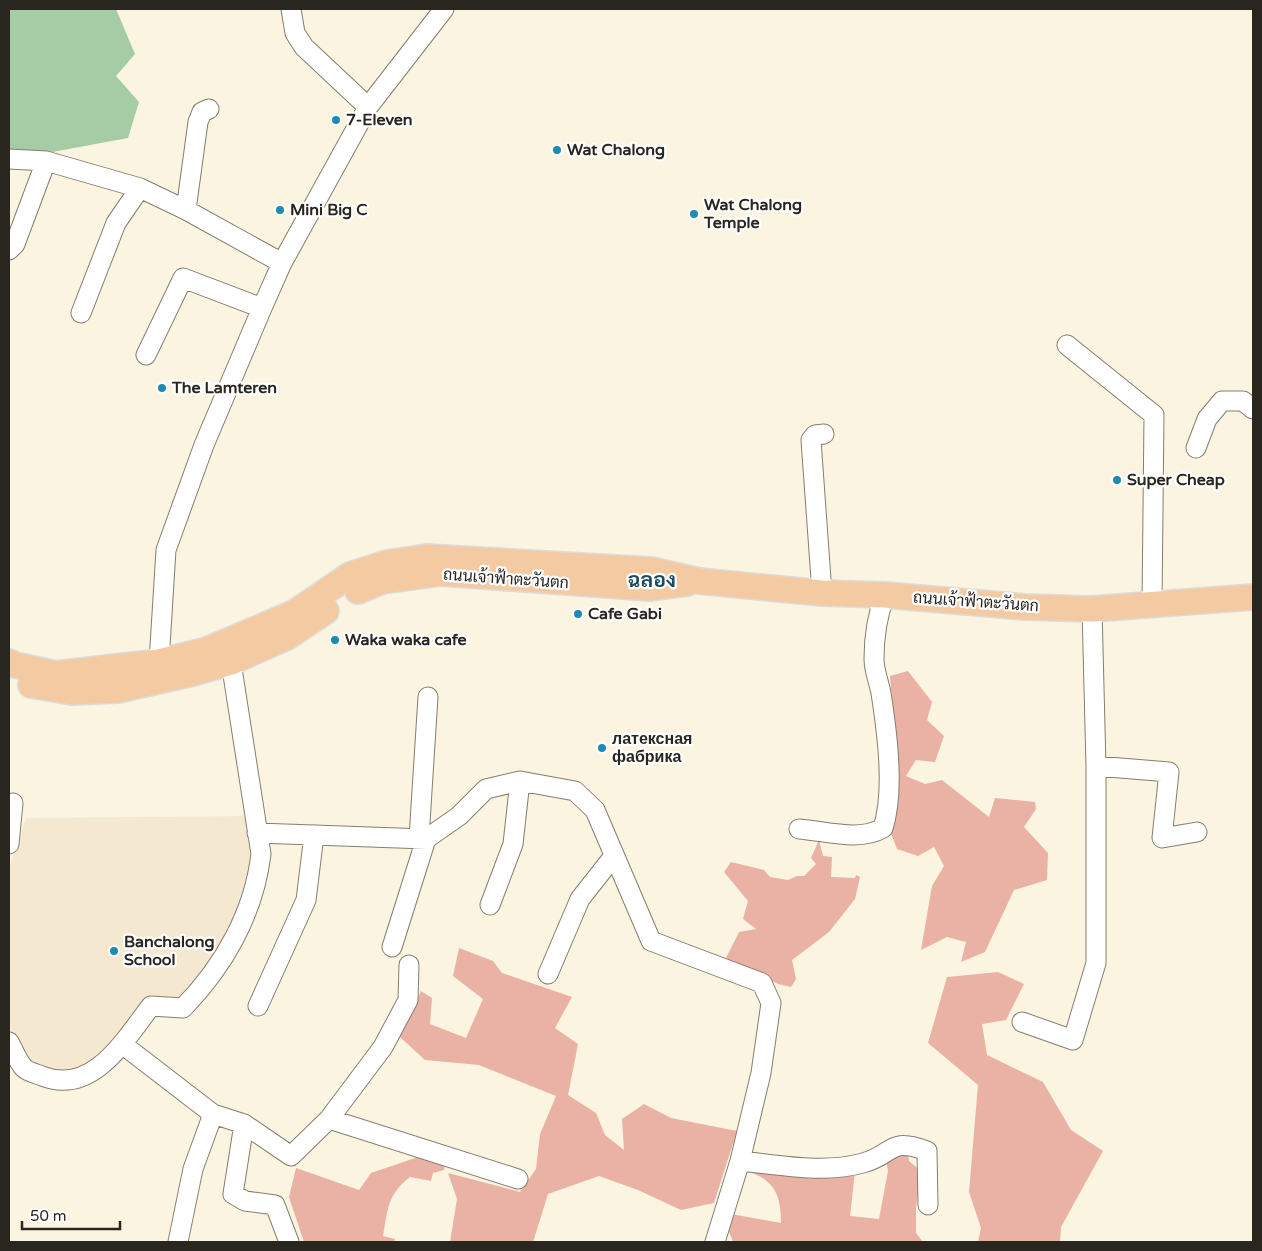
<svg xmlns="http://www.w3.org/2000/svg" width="1262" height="1251" font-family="'Varela Round',Sarabun,sans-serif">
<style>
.built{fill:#f4e9d0}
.forest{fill:#e9b2a5}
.water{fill:#a6cca5}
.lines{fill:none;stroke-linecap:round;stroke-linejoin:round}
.minor-casing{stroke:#847e6d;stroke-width:21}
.major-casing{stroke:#dddcdb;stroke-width:28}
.minor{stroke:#fff;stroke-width:19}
.major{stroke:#f4caa3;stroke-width:25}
.poi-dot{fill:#1d8bb1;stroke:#fff;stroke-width:2}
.labels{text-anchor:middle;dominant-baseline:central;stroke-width:4.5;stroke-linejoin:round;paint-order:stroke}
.poi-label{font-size:16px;font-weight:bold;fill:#29261f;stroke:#fff;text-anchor:start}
.street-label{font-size:16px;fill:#29261f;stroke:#fff}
.district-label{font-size:21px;font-weight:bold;fill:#1c4c5f;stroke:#fff}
</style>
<rect width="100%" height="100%" fill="#fbf4e1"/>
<path class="built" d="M252 816V859L231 925 206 977 182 1002 150 1000 87 1069 59 1075 29 1063 9 1026V868L26 818Z"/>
<path class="forest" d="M908 671 932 702 927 720 944 736 935 762 916 760 906 776 925 784 942 780 989 817 995 798 1035 802 1036 809 1024 827 1048 853 1047 880 1014 890 985 952 961 962 966 942 947 937 921 950 932 886 944 866 934 847 918 856 897 849 890 831 897 811 895 736 890 676Z
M819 840 823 856 832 857 831 877 855 878 856 875 860 877 855 899 829 932 792 960 796 979 791 987 778 984 726 958 739 932 756 929 743 919 748 901 724 872 731 862 764 870 770 877 788 880 797 876H804L816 864 811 858Z
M459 948 493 961 502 973 572 997 555 1028 578 1044 568 1095 596 1113 605 1135 624 1150 622 1119 644 1104 671 1118 737 1131 714 1203 681 1210 638 1190 599 1176 548 1194 533 1242H450L457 1199 448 1173 520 1192 536 1169 540 1134 556 1096 479 1065 425 1060 400 1037 421 991 432 998 430 1024 466 1038 483 999 453 976Z
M998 972 1024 984 1006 1020 982 1024 987 1055 1043 1082 1071 1130 1103 1151 1061 1227 1060 1242H978L981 1228 969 1192 978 1085 928 1043 947 977Z
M908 1149 909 1161 921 1171 916 1208V1233L923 1242H733L727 1226 731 1214 781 1223C781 1194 774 1180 747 1171L751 1167 805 1171 808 1179 855 1172 850 1216 879 1219 888 1171 886 1160Z
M424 1155 445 1162 444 1170 433 1173 431 1181 410 1177C387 1195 388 1209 383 1236L395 1239 394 1242H304L289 1197 296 1168 359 1190 371 1173Z"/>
<path class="water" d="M9 9H116L135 54 116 76 139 102 128 138 31 156H9Z"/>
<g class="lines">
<g class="minor-casing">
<path id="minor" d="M291 9 295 33 304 47 368 107
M9 159 46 161 140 188 186 210 282 263
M186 210 198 122 202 112 209 109
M9 250 15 244 46 161
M81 313 116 223 140 188
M1067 345 1154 415 1152 606
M146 355 183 278 262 308
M1196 448 1207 419 1222 401H1243L1253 409
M822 593 811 440 815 435 824 434
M161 674 159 662 166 550 204 445 262 308 282 263 368 107 444 9
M1096 766 1169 772 1162 838 1197 832
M799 829C826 831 859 842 883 828 895 791 887 732 881 693 879 682 874 671 874 659 874 637 877 616 885 595
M257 833 426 839 459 816 486 789 520 781 575 791 595 810 651 941 762 983 771 1003 761 1073 740 1161 715 1242
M419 838 428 697
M9 844 13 803
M490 905 513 844 520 781
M392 947 426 839
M548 974 580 899 613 857
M258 1006 306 900 314 835
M1022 1022 1073 1040 1096 963V766L1092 609
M9 1042C13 1049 18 1062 24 1068 28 1072 37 1074 42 1076 92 1096 124 1041 151 1006L183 1008C224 966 254 913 261 854L231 662
M122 1044 213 1114 244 1124 291 1156 329 1119 383 1047 408 1000 409 965
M329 1119 518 1179
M244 1124 233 1194 245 1201 275 1205 289 1242
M740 1161C780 1165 823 1174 863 1163 894 1155 888 1136 927 1151L928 1205
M178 1242 193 1169 213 1114"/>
</g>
<g class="major-casing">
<path id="major" d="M358 591 382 581 441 573 649 588 687 583
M9 662 15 665 56 674 159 662 207 650 294 613 350 575 387 563 427 557 651 570 699 581 822 593 885 595 1025 607 1092 609 1253 597
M31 685 72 692 118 690 193 673 231 662 287 637 326 611"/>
</g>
<use href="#minor" class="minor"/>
<use href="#major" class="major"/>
</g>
<g class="poi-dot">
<circle cx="336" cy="120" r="5"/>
<circle cx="557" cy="150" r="5"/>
<circle cx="280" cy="210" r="5"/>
<circle cx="694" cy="214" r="5"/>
<circle cx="162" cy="388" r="5"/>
<circle cx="1117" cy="480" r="5"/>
<circle cx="578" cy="614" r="5"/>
<circle cx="335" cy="640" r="5"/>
<circle cx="602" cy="748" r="5"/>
<circle cx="114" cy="951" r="5"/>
</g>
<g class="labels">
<g class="poi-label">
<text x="346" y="120">7-Eleven</text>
<text x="567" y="150">Wat Chalong</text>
<text x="704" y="205">Wat Chalong<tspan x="704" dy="18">Temple</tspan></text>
<text x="290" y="210">Mini Big C</text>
<text x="172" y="388">The Lamteren</text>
<text x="1127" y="480">Super Cheap</text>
<text x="588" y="614">Cafe Gabi</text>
<text x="345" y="640">Waka waka cafe</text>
<text x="612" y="739">латексная<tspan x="612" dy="18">фабрика</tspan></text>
<text x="124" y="942">Banchalong<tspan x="124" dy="18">School</tspan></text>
</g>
<g class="street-label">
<text transform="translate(506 579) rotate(4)">ถนนเจ้าฟ้าตะวันตก</text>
<text transform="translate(976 602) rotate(4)">ถนนเจ้าฟ้าตะวันตก</text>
</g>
<g class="district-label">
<text x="652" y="580">ฉลอง</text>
</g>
</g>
<rect width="1262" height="1251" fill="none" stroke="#29261f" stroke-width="20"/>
<path d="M22 1221v8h98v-8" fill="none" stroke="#29261f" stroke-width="2.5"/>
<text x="30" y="1221" font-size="15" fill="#29261f" stroke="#ffffff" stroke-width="4" paint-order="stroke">50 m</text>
</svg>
